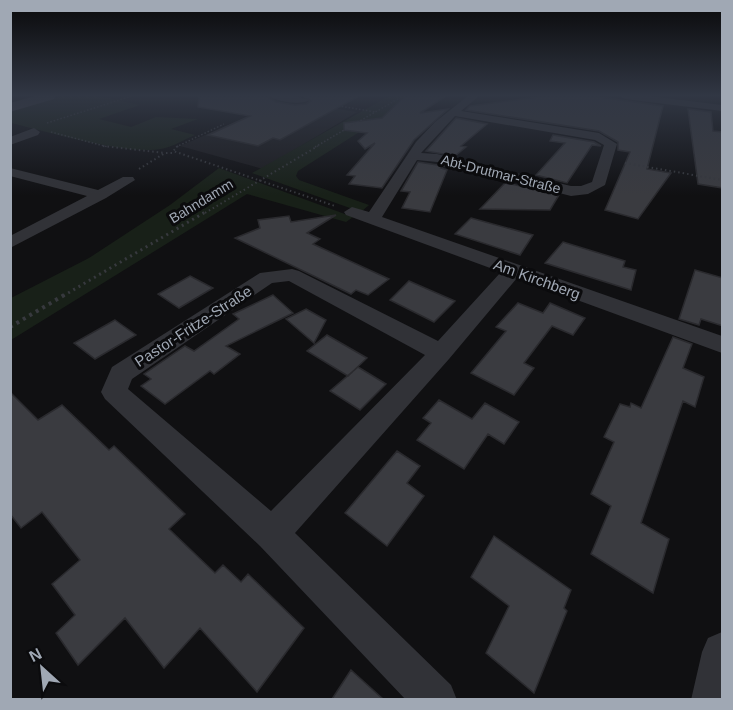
<svg xmlns="http://www.w3.org/2000/svg" width="733" height="710" font-family="Helvetica,sans-serif">
<style>
.built{fill:#1c1c1f}
.green{fill:#182018}
.building{fill:#3a3b40;stroke:#2a2a2e;stroke-width:1.5}
.lines{fill:none;stroke-linecap:round;stroke-linejoin:round}
.path-far3{stroke:#37393e;stroke-width:1.5;stroke-dasharray:1.5 2;stroke-linecap:butt}
.path-far2{stroke:#37393e;stroke-width:2;stroke-dasharray:1.5 3;stroke-linecap:butt}
.path-far1{stroke:#37393e;stroke-width:3;stroke-dasharray:2 4;stroke-linecap:butt}
.path{stroke:#37393e;stroke-width:4;stroke-dasharray:3 4.5;stroke-linecap:butt}
.street{fill:#313237;fill-rule:evenodd}
.secondary{fill:#3f4147;fill-rule:evenodd}
.labels{text-anchor:middle;dominant-baseline:central;stroke-width:6;stroke-linejoin:round;paint-order:stroke}
.far-street-label{font-size:14px;fill:#a0a8b4;stroke:#0b0b0d}
.street-label{font-size:15px;fill:#a0a8b4;stroke:#0b0b0d}
</style>
<rect width="100%" height="100%" fill="#101012"/>
<path class="built" d="M278 103 303 107 309 104 357 112 263 169 180 146Z"/>
<path class="green" d="M62 96H98L140 105 99 119 131 127 156 117 198 119 171 129 195 135C185 139 173 147 161 149 125 155 48 132 11 123L10 112Z
M389 96H416L298 171 296 176 299 180 369 205 361 212 252 173Z
M219 168 353 217 346 222 247 194 11 340V298L89 258 170 205Z"/>
<path class="building" d="M199 96H266L276 102 295 105 306 104 311 101 303 96H359L280 140 273 138 258 146 208 135 250 116 198 107Z
M405 96H446L420 113 448 109 414 140 382 188 349 184 355 176 347 175 375 143 365 149 358 141 367 133 344 130V123L382 118Z
M546 96H592L663 106 647 169 671 173 638 219 605 210 630 152 618 150V142L599 131 466 110 470 106Z
M688 109 711 112 713 131 723 132V188L698 184Z
M456 118 487 124 461 146 466 147 455 156 426 151Z
M553 135 594 142 601 146 592 145 567 183 536 175 565 143 550 141Z
M418 162 444 166 441 168 447 170 430 212 402 208 410 192 401 191Z
M505 183 526 187 559 195 550 210 480 209Z
M336 215 307 233 320 239 313 244 389 279 368 295 356 290 351 294 235 238 260 228 258 220 289 216 291 222Z
M471 218 533 235 520 255 455 234Z
M563 242 625 261 623 267 636 270 631 290 545 263Z
M695 270 723 278V326L701 319 699 325 679 319Z
M190 276 213 288 179 308 158 294Z
M409 281 455 301 434 322 390 300Z
M273 295 293 313 226 346 240 354 214 374 210 371 165 404 141 386 151 379 144 374 185 346 194 351 239 319 233 314Z
M518 303 543 313 550 303 585 318 573 335 552 326 524 363 534 368 514 395 471 373 506 331 496 327Z
M306 309 326 320 314 343 286 319Z
M115 320 136 335 95 359 74 343Z
M327 335 367 358 348 376 307 351Z
M673 337 692 344 683 368 704 377 695 407 683 401 641 523 669 539 653 593 591 554 611 506 591 494 614 442 604 437 620 404 630 407 631 403 641 408Z
M358 367 386 384 360 410 330 391Z
M10 392 38 420 62 405 109 450 114 446 185 514 169 529 215 573 223 565 241 582 248 574 304 628 257 692 200 628 164 668 125 618 78 665 56 633 75 615 52 584 80 560 42 512 21 528 10 514Z
M439 400 472 419 485 403 519 422 504 444 488 434 464 469 417 440 431 423 423 418Z
M397 451 420 466 407 483 424 496 387 546 345 513Z
M494 536 571 590 564 608 567 611 534 693 486 653 509 606 471 577Z
M351 670 383 699H332Z"/>
<g class="lines">
<path class="path-far3" d="M321 103 376 112
M47 123 132 96
M51 132 108 147
M176 147 224 124
M315 147 403 96"/>
<path class="path-far2" d="M103 146 165 153
M178 146 173 151 335 206
M625 163 722 180
M139 169 165 153H175
M205 213 318 146"/>
<path class="path-far1" d="M63 296 207 211"/>
<path class="path" d="M10 327 66 294"/>
<path class="street" d="M268 96H295L309 100C301 106 276 101 268 96Z
M468 96H479L461 111 599 133 617 144 605 185 588 194 571 196 437 162 417 160 382 217 722 336V353L517 278 449 359 295 533 451 685 457 700H406L260 546 105 399 101 392 112 367 260 273 292 269 299 271 438 341 501 272 346 215 344 212 352 207 369 212 416 142 435 122ZM455 116 595 140 604 145 592 182 581 186H571L437 154 421 153ZM289 281 425 355 271 511 128 389 132 379 272 283Z
M620 96H648L722 105V111L625 99Z
M34 128 40 132 38 135 10 145V137Z
M10 168 98 190 123 177H133L135 180 106 198 10 248V236L87 196 10 176Z
M722 632V700H691L702 652 708 638Z"/>
<path class="secondary" d="M35 96H56L54 99 10 112V103Z"/>
</g>
<linearGradient id="sky" x2="0" y2="1"><stop stop-color="#09090a"/><stop offset="0.49" stop-color="#313744"/><stop offset="1" stop-color="#313744" stop-opacity="0"/></linearGradient>
<rect width="733" height="195" fill="url(#sky)"/>
<g class="labels">
<g class="far-street-label">
<text transform="translate(501 174) rotate(14)">Abt-Drutmar-Straße</text>
<text transform="translate(201 201) rotate(-31)">Bahndamm</text>
</g>
<g class="street-label">
<text transform="translate(537 279) rotate(20)">Am Kirchberg</text>
<text transform="translate(193 326) rotate(-33)">Pastor-Fritze-Straße</text>
</g>
</g>
<rect width="733" height="710" fill="none" stroke="#a0a8b4" stroke-width="24"/>
<g transform="translate(42 668) rotate(333)" stroke="#0b0b0d" stroke-width="4.5" paint-order="stroke">
<path d="M0-4.5L10 22L0 15L-10 22Z" fill="#a0a8b4"/>
<text y="-9" font-size="16" font-weight="bold" text-anchor="middle" fill="#a0a8b4">N</text>
</g>
</svg>
